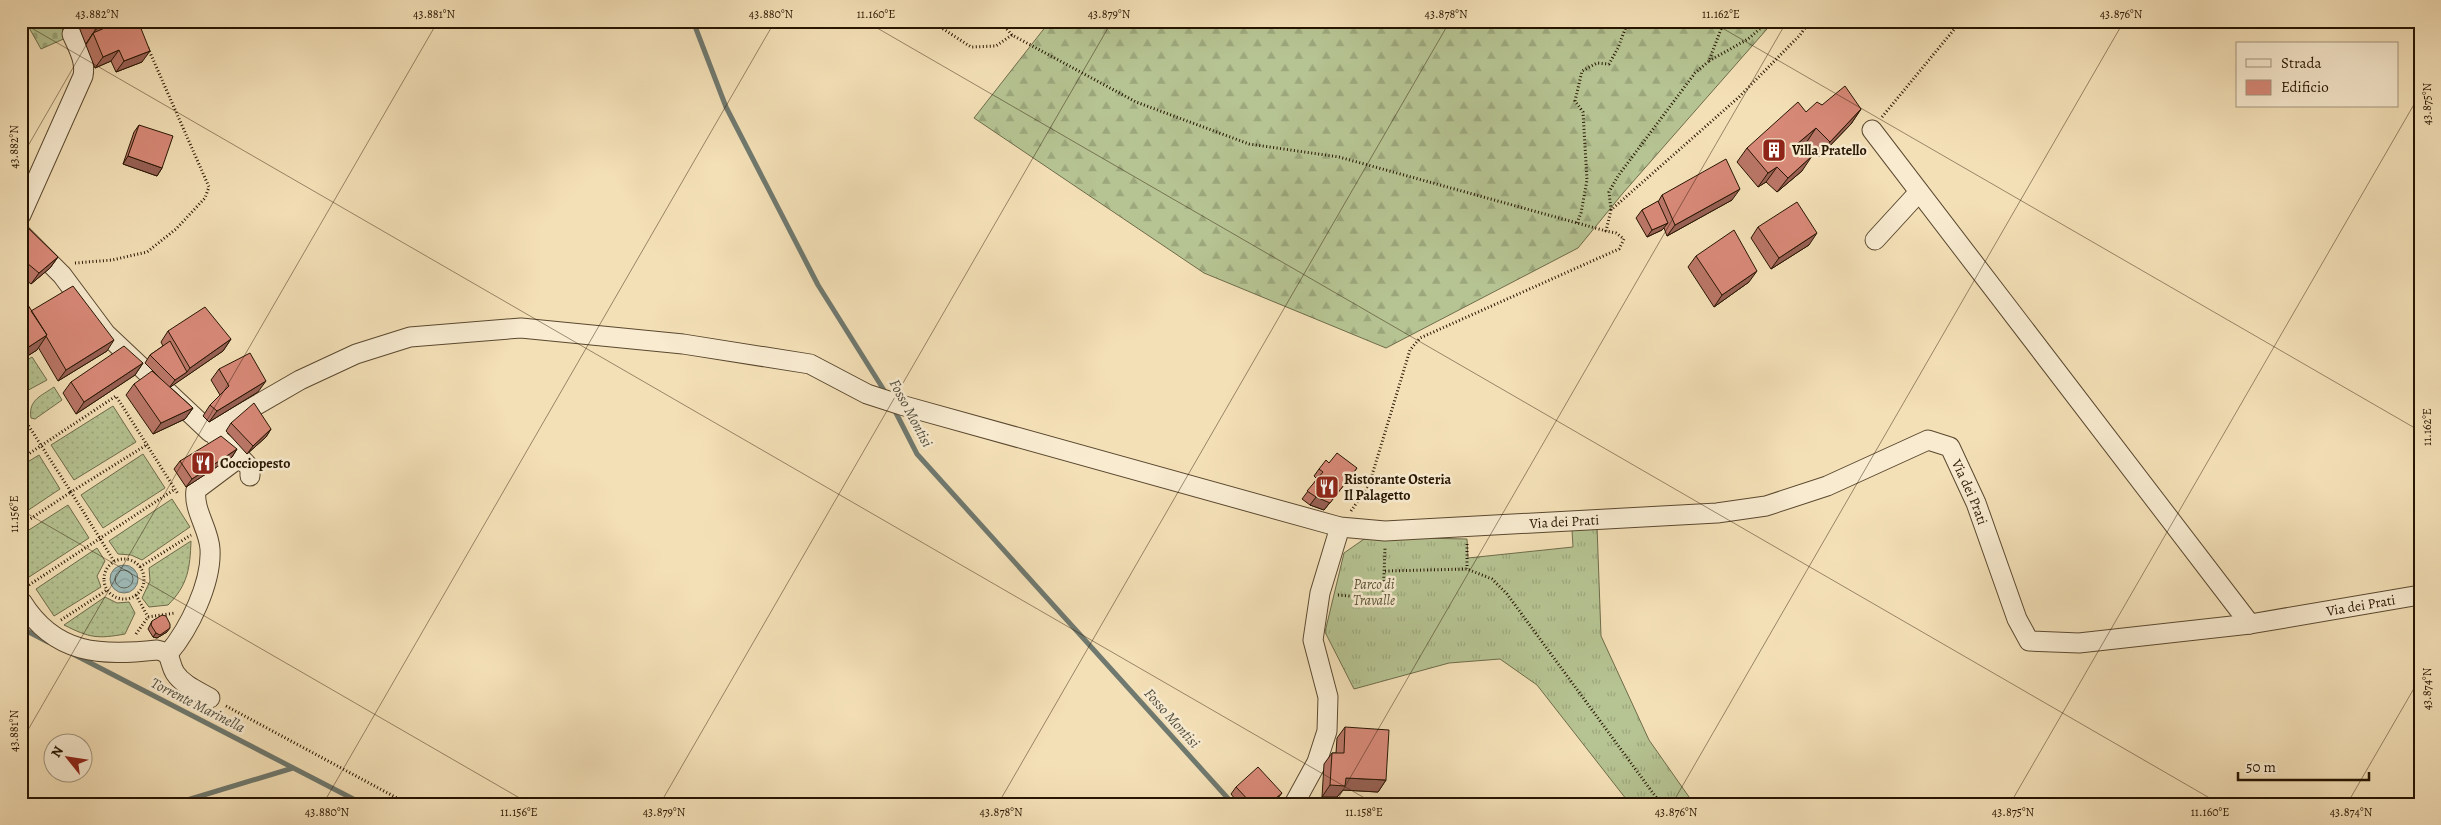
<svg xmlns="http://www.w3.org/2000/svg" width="2441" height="825" font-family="Alegreya,serif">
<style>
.grass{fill:url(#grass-tufts);stroke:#6e6c4a}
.forest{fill:url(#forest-firs);stroke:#6e6c4a}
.cemetery{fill:url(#cemetery-stones);stroke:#6e6c4a}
.garden{fill:url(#garden-dots);stroke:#6e6c4a}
.water{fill:url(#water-waves);stroke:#6f796f}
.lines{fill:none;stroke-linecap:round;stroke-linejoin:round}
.shore{stroke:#63685d;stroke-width:1}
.stream{stroke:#6f796f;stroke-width:5}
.minor-casing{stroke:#5a482f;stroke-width:21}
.path{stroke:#271502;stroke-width:3;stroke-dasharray:1 2.5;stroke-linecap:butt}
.minor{stroke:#f8ebd0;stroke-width:19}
.wall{fill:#ba7667;stroke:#271502}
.shaded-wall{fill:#976054;stroke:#271502}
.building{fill:#d88978;stroke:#271502}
.ticks{fill:none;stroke:#271502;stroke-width:1;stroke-opacity:0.45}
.labels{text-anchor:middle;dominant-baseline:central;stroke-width:5;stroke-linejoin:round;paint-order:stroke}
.poi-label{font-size:14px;font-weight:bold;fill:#271502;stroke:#f8ebd0;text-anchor:start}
.street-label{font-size:14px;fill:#271502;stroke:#f8ebd0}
.park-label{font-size:14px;font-style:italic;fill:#595234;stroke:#f8ebd0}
.water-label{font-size:15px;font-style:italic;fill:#514f42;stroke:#f8ebd0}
.neatline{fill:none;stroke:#271502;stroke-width:2}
.ticks-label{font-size:12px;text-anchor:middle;fill:#271502}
</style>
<defs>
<pattern id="grass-tufts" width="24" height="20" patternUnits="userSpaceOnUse" patternTransform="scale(1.25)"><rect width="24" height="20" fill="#b6c392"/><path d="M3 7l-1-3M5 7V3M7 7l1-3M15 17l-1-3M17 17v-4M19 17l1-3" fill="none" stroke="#9ca77c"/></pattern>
<pattern id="forest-firs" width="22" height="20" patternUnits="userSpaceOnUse" patternTransform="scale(1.25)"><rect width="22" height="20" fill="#b6c392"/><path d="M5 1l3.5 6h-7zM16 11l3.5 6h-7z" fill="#9ca77c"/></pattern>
<pattern id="cemetery-stones" width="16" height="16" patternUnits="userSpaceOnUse" patternTransform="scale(1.25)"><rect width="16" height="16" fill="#b6c392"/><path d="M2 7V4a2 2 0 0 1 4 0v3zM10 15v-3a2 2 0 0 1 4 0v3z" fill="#9ca77c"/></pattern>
<pattern id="garden-dots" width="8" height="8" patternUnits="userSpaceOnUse" patternTransform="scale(1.25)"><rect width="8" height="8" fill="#b6c392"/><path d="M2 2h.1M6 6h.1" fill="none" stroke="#9ca77c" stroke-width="1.8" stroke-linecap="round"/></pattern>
<pattern id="water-waves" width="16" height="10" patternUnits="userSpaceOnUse" patternTransform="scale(1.25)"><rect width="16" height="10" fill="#9fbbb8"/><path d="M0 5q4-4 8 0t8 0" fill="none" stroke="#89a09d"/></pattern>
</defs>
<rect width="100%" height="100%" fill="#f4e0b7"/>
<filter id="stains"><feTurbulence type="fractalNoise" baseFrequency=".004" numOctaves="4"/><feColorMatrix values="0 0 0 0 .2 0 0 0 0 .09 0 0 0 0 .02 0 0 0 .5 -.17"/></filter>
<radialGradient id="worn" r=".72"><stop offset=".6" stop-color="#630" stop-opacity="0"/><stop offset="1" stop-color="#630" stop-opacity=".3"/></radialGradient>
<path class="grass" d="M1597 526 1601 636 1649 740 1694 804H1630L1537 685 1500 659 1449 663 1354 689 1325 632 1344 553 1367 537 1467 539 1468 558 1573 547 1572 530Z"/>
<path class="forest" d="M1050 21H1774L1623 193 1578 248 1386 348 1204 273 974 118Z"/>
<path class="cemetery" d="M32 21H56L68 37 41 49 27 24Z"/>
<path class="garden" d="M32 357 47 380 21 394V364Z
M54 387 62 400 35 419 31 418C28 400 41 396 54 387Z
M113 406 136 442 74 480 51 445Z
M143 454 165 488 103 528 81 495Z
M39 455 60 489 21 515V466Z
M172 499 190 527 142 560 131 555 118 554 109 541Z
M68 505 89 538 29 577 21 564V535Z
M191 541C190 568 188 585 168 605L149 607 142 598 150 581 149 568Z
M97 548 105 561 97 576 101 587 54 616 36 589Z
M105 597 117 603 129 602 135 613 125 634C97 639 90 638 64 625Z"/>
<path class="water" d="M110 579a14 14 0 1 1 28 0a14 14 0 1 1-28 0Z"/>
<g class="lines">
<path class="shore" d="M115 579a9 9 0 1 1 18 0a9 9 0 1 1-18 0Z"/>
<path class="stream" d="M693 21 726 107 818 285 887 395
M894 409 917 454 1233 804
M21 628 48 642
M73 654 363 804
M174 804 293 768"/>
<g class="minor-casing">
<g id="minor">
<path d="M1872 130 2250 624"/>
<path d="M21 215 83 76C86 61 78 48 72 34"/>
<path id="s1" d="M21 234 62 275 106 334 210 432 300 380 356 354 410 337 521 328 683 344 810 364 867 394 901 405 1340 527 1385 531 1717 513 1766 506 1827 486 1928 440 1950 447 1976 503 2017 619 2029 641 2079 643 2250 624 2420 595"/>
<path d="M1875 240 1919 192"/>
<path d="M237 454 250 468V476"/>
<path d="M22 602C55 655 101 656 157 650 173 653 168 661 175 673 183 685 198 691 210 698"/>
<path d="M168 654C189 629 212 583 210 549 209 529 193 510 196 490L232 463 237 454 216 437"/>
<path d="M1294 804 1317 762 1327 731 1328 697 1313 640 1320 593 1340 527"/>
</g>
</g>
<path class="path" d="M931 21 971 47 996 46 1012 35 1136 102 1249 144 1339 157 1606 231
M1000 21 1012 35
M1709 61 1748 39 1769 21
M1882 117 1961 21
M1611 210 1609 192 1618 176 1695 73 1709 61 1724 21
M1577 223 1581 213 1587 180 1583 112 1575 101 1582 71 1597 63 1609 64 1618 48 1628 21
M75 263 112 260 147 252 176 229 205 198 209 187 148 48
M21 414 71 492 21 525
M21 459 116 396 178 494
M1351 511 1369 485 1410 350 1420 338 1619 249 1624 239 1616 233 1606 231 1611 210 1739 97 1800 35 1810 21
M1467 544V569
M104 579a20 20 0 1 1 40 0a20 20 0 1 1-40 0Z
M114 561 71 492 148 444
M140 567 191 535
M1385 571 1467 569 1492 579 1507 594 1661 804
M21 576 28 586
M29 585 175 489
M136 595 148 617
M1338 595 1383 599 1385 548
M61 620 107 590
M136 634 148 617 175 613
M226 706 408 804"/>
<use href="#minor" class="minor"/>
</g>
<path class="wall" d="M78 21H138L142 62 116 72 111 61 95 68 77 22Z
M1822 105 1861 109 1851 124 1819 157 1806 143 1801 147 1802 171 1777 192 1766 182 1758 187 1737 162 1747 148Z
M139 125 162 168 157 176 123 164 134 132Z
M1662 195 1732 200 1667 236 1664 228 1662 230 1647 237 1636 218 1642 210 1658 202Z
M21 222 58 257 50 268 31 284 21 276Z
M1758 227 1809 245 1771 269 1751 238Z
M1696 256 1749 282 1714 307 1688 267Z
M21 294 31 311 107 351 58 381 38 347 37 350 21 360Z
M168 331 231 339 223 351 170 387 193 408 185 419 153 434 126 395 134 384 162 380 145 363 150 355 163 346 161 342Z
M143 363 135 375 76 414 63 393 71 382Z
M219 369 258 392 209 422 203 416 210 405 220 395 211 380Z
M231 423 271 429 266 437 247 454 226 431Z
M237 449 232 457 186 487 174 469 180 461Z
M1329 463 1351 476 1324 510 1310 505 1302 499 1317 479 1314 476 1319 469Z
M152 621 167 632 157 638 153 637 148 629Z
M1345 727 1386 780 1378 792 1343 790 1337 797H1322L1324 764 1332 753H1336L1337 738Z
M1236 787 1282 793 1276 800 1272 804H1239L1231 794Z"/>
<path class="shaded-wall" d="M115 21H132L93 33 86 44 96 29Z
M119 50 111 61 95 68 103 57Z
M150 51 142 62 116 72 124 61Z
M1861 109 1851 124 1819 157 1830 142Z
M1816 128 1806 143 1787 159 1797 144Z
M128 156 162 168 157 176 123 164Z
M1812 156 1802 171 1777 192 1788 178Z
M1777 167 1766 182 1758 187 1768 173Z
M1740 189 1732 200 1667 236 1675 225Z
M1668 223 1662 230 1647 237 1652 230Z
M1817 233 1809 245 1771 269 1779 258Z
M58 257 50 268 31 284 39 273Z
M1757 271 1749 282 1714 307 1722 295Z
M47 335 37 350 21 360V356L27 348Z
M231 339 223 351 169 388 175 380 187 372 190 368Z
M114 340 107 351 58 381 66 370Z
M143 363 135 375 76 414 84 402Z
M266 381 258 392 209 422 217 411Z
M193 408 185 419 153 434 161 423Z
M271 429 266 437 247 454 253 446Z
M237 449 232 457 186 487 192 479Z
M1357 468 1324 510 1310 505 1316 497Z
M27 572 21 580V576Z
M170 628 167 632 157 638 153 637 156 633Z
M1346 778 1386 780 1378 792 1343 790 1337 797H1322L1330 785Z
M1282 793 1276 800 1272 804H1269Z"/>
<path class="building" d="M93 21H115L96 29Z
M121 21H138L150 51 124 61 119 50 103 57 93 33Z
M1845 86 1861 109 1830 142 1816 128 1797 144 1812 156 1788 178 1777 167 1768 173 1747 148 1798 102 1806 112 1817 102 1822 105Z
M139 125 173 136 162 168 128 156Z
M1726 159 1740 189 1675 225 1662 195Z
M1658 201 1668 223 1652 230 1642 210Z
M1797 202 1817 233 1779 258 1758 227Z
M22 222 58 257 39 273 21 258Z
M1734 230 1757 271 1722 295 1696 256Z
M73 286 114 340 66 370 46 336 47 335 31 311Z
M21 294 47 335 27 348 21 338Z
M205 307 231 339 190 368 168 331Z
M170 341 187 372 175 380 150 355Z
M124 346 143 363 84 402 71 382Z
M250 353 266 381 217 411 210 405 229 386 219 369Z
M152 371 193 408 161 423 134 384Z
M254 403 271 429 253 446 231 423Z
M221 436 237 449 192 479 180 461Z
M1337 453 1357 468 1330 503 1316 497 1307 491 1323 472 1319 469 1326 460 1329 463Z
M21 564 27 572 21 576Z
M162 615 166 616 170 624V628L160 635 156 633 151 625 152 621Z
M1345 727 1389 730 1386 780 1346 778 1345 786 1330 785 1332 753H1344Z
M1258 767 1282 793 1269 804H1252L1236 787Z"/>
<path class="ticks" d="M865 21 2220 804M1710 21 2420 431M21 22 1375 804M21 158 100 21M21 510 530 804M21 742 438 21M323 804 775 21M660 804 1112 21M998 804 1450 21M1335 804 1787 21M1672 804 2124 21M2010 804 2420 94M2347 804 2420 678"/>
<defs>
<g id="building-square" transform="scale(1.25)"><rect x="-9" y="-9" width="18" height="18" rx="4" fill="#8f2418" stroke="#f8ebd0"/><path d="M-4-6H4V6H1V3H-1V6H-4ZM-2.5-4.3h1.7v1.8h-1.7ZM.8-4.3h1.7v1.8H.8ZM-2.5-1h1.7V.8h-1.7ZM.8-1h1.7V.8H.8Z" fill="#fff"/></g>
<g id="restaurant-square" transform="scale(1.25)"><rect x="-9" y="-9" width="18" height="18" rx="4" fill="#8f2418" stroke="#f8ebd0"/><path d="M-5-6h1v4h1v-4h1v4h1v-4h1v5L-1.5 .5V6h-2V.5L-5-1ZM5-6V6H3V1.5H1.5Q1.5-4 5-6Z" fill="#fff"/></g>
</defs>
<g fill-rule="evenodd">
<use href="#building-square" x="1774" y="150"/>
<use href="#restaurant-square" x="203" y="463"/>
<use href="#restaurant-square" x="1327" y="487"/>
</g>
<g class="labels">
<g class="poi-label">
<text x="1792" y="150">Villa Pratello</text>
<text x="220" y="463">Cocciopesto</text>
<text x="1344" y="479">Ristorante Osteria<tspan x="1344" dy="16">Il Palagetto</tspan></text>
</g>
<g class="street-label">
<text stroke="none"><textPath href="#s1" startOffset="2130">Via dei Prati</textPath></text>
<text stroke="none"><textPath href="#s1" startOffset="1680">Via dei Prati</textPath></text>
<text stroke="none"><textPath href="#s1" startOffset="2625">Via dei Prati</textPath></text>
</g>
<g class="park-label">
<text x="1374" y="584">Parco di<tspan x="1374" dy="16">Travalle</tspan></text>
</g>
<g class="water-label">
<text transform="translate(911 413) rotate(62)">Fosso Montisi</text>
<text transform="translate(198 705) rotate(27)">Torrente Marinella</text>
<text transform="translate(1172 718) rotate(48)">Fosso Montisi</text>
</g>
</g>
<rect width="2441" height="825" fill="none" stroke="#f4e0b7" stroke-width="55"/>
<rect x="2236" y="42" width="162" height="65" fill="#f8ebd0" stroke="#a4957e"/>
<rect x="2246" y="59" width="25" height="8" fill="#f8ebd0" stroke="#a4957e"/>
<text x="2281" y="68" font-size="15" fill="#271502">Strada</text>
<rect x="2246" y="80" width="25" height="15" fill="#d88978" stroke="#a4957e"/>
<text x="2281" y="92" font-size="15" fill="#271502">Edificio</text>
<g transform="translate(68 758) rotate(300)"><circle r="24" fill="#f8ebd0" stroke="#a4957e"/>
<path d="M0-4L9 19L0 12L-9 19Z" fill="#8f2418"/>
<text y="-8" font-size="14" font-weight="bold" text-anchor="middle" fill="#271502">N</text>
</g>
<path d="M2238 772v8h131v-8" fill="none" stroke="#271502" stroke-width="2.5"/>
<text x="2246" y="772" font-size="15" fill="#271502" stroke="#f8ebd0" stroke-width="4" paint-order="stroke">50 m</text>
<rect x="28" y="28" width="2386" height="770" class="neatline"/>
<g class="ticks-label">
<text x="97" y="18">43.882°N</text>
<text x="434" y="18">43.881°N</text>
<text x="771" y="18">43.880°N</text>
<text x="876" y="18">11.160°E</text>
<text x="1109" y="18">43.879°N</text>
<text x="1446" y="18">43.878°N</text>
<text x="1721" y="18">11.162°E</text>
<text x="2121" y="18">43.876°N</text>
<text transform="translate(2427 104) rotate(-90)" y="4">43.875°N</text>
<text transform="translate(14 147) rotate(-90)" y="4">43.882°N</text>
<text transform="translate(2427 427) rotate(-90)" y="4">11.162°E</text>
<text transform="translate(14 514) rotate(-90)" y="4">11.156°E</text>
<text transform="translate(2427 689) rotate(-90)" y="4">43.874°N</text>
<text transform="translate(14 731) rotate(-90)" y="4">43.881°N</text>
<text x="327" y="816">43.880°N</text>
<text x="519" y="816">11.156°E</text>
<text x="664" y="816">43.879°N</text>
<text x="1001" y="816">43.878°N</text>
<text x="1364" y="816">11.158°E</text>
<text x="1676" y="816">43.876°N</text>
<text x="2013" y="816">43.875°N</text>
<text x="2210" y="816">11.160°E</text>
<text x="2351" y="816">43.874°N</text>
</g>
<rect width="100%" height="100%" filter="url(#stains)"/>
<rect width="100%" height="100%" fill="url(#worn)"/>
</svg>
